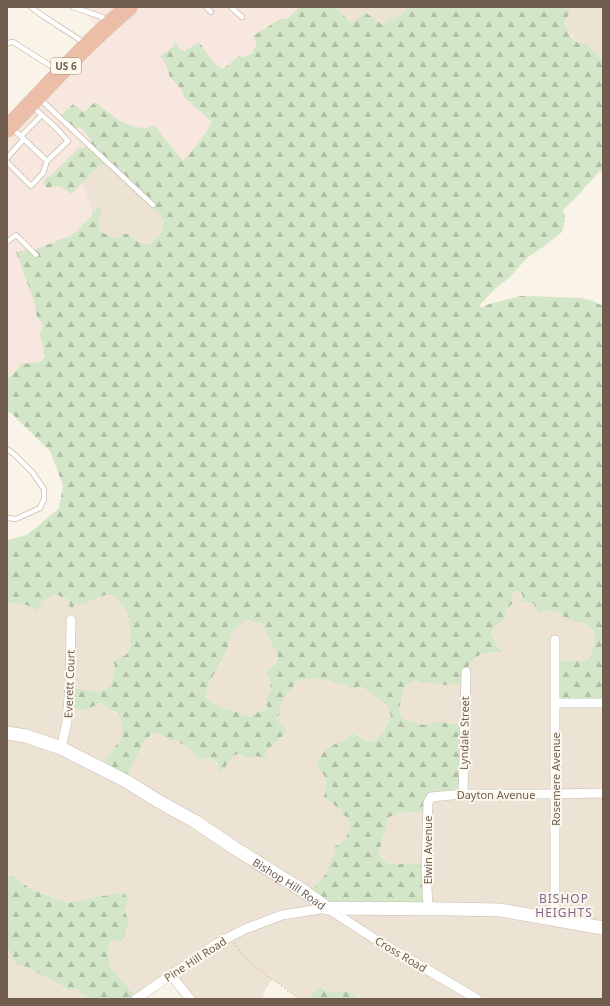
<svg xmlns="http://www.w3.org/2000/svg" width="610" height="1006" font-family="'Noto Sans',sans-serif">
<style>
.residential{fill:#ede3d5}
.commercial{fill:#f8e7de}
.forest{fill:url(#forest-firs);fill-rule:evenodd}
.lines{fill:none;stroke-linecap:round;stroke-linejoin:round}
.lane-casing{stroke:#c7bbae;stroke-width:6}
.street-casing{stroke:#c7bbae;stroke-width:10}
.secondary-casing{stroke:#cabbac;stroke-width:14}
.highway-casing{stroke:#d7d2ce;stroke-width:18}
.path{stroke:#d0b9a7;stroke-width:1.5;stroke-dasharray:1 3;stroke-linecap:butt}
.lane{stroke:#fff;stroke-width:4.5}
.street{stroke:#fff;stroke-width:9}
.secondary{stroke:#fff;stroke-width:13}
.highway{stroke:#ecbda7;stroke-width:17}
.labels{text-anchor:middle;dominant-baseline:central;stroke-width:4;stroke-linejoin:round;paint-order:stroke}
.shield{fill:#fdf8ee;stroke:#9b8c7f;stroke-width:1}
.shield-label{font-size:10px;font-weight:bold;fill:#715d50}
.street-label{font-size:11px;fill:#715d50;stroke:#fdf8ee}
.neighbourhood-label{font-size:12px;letter-spacing:1px;fill:#82678c;stroke:#fdf8ee}
</style>
<defs>
<pattern id="forest-firs" width="22" height="20" patternUnits="userSpaceOnUse"><rect width="22" height="20" fill="#d3e6c8"/><path d="M5 1l3.5 6h-7zM16 11l3.5 6h-7z" fill="#b0bea5"/></pattern>
</defs>
<rect width="100%" height="100%" fill="#faf4e8"/>
<path class="residential" d="M336 7H408L401 15 381 24 351 23Z
M561 7H603V61L599 55 589 48 586 43 581 44 577 42 567 31 564 23 570 10H566Z
M108 164 138 188 150 199 153 207 165 220 163 230 149 244H145L140 243 128 234H123L116 238 107 236 98 226V207L93 212 82 183 99 166Z
M517 591 521 593 523 597 521 602 533 603 543 611H555L570 620 582 623 591 627 594 632 595 644 590 658 585 661 577 660 558 661 603 702V999H359L352 993 347 991 328 992 320 987 307 999H300L272 979 263 994 264 999H194L174 971 136 997 111 968 108 956 109 944 113 940 127 917 124 911 128 902 123 892 68 903 32 890 12 874 7 876V834L8 833H7V603L25 604 33 607 42 601 55 594 69 600 70 610 77 603 83 606 94 599 108 594 118 599 128 614 131 643 126 655 115 666 111 685 100 692 73 688 69 709 89 710 93 706 98 704H103L119 716 122 723 121 727 122 733 121 738 102 766 126 779 145 740 153 733 160 734 168 740H176L192 751 199 759 202 757 209 758 216 762 219 767 220 774 234 755 239 754 249 758 256 756 264 759 267 750 286 733 276 718 279 715 280 703 298 680 318 678 346 685 352 689 361 686 388 707 391 716 383 732 378 739 370 742 352 733 347 738 327 748 316 763 325 777 327 782V786L324 797 341 810 348 818 351 825 346 838 335 852 325 875 309 893 424 864H390L382 860 379 852 383 837 386 833V823L389 817 401 813 426 811 463 724 446 723 440 721 424 725 406 720 402 718 399 709 404 688 413 681 444 685 465 671 475 657 485 653 502 652 495 642 491 633 496 625 504 620 506 609 513 603 511 598 513 592Z
M246 620 261 623 278 655 276 663 266 672 270 680 271 691 266 697 267 709 260 711 250 717 222 707 205 698 209 683 227 650 234 629Z
M7 947 15 961 14 964 23 965 66 988 70 991 78 989 90 999H7Z"/>
<path class="commercial" d="M68 7H298L294 13 286 19 253 36 257 43 252 53 245 57 239 56 223 69 215 64 199 42 185 51 173 46 168 51 160 55 165 62 170 77 181 89 184 97 212 122 200 141 183 161 154 125 148 128 135 127 120 121 96 102 80 127 91 139 85 147 47 188 53 186 61 187 67 192 76 189 82 183 93 212 92 216 83 224 77 231 68 237 60 239 52 243 33 250 34 301 36 315 42 323 43 327 40 334 45 357 40 362 21 364 14 373 7 379V133L101 35 88 16Z"/>
<path class="forest" d="M298 7H336L351 23H353L365 12 381 24 401 15 408 7H540L548 8 552 7H561L566 10H571L564 23C566 30 570 38 577 42 579 44 583 43 586 43L589 48 599 55 603 61V172L600 171 579 194 563 210 565 219 562 232 543 247 528 257 509 278 497 287 480 305 481 308 489 304 521 296 582 298 593 301 603 306V702H558V661L577 660 585 661 590 658 595 644 594 632 591 627 582 623 570 620H566C561 611 550 608 539 613L533 603 521 602 523 596 521 593 517 591 513 592 511 598 513 603 506 609 504 620 496 625 491 633 495 642 502 652 485 653 475 657 465 671 463 684 444 685 413 681 404 688 399 709 402 718 407 720 424 725 440 721 446 723 463 724 462 793 432 796 426 811 401 813 389 817 386 823V833L383 837 379 852 382 860 390 864H424L427 908H340L309 893 325 875 335 852 334 847C346 842 346 837 351 825L348 818 342 814 341 810 324 797C329 779 326 779 316 763L327 748 347 738 352 733 370 742 378 739 383 732 391 716 388 707 361 686 352 689 346 685 318 678 298 680 281 703 279 715 276 718 286 731V733L267 750 264 759 256 756 249 758 239 754 234 755 220 774C219 773 219 768 219 767 216 759 206 756 199 759L192 751 176 740H168L160 734 153 733 145 740 126 779 102 766 121 738C122 733 122 719 119 716 117 713 114 711 111 710 101 702 99 701 89 710L69 709 73 688 100 692 111 685 115 666 113 661 126 655 131 644 128 614 118 599 108 594 94 599 83 606 77 603 70 610 69 600 55 594 42 601 37 611C29 603 18 604 7 603V540L27 535 59 508 63 485 50 451 10 412 7 414V379L14 373 21 364 40 362 45 357 40 334 43 327 42 323 36 315 34 301 16 252 18 251 33 250 52 243 60 239 68 237 77 231 83 224 92 216V212L98 207 103 210C93 225 99 234 116 238L123 234H128L140 243 145 244H150L163 230 164 220 153 207 150 199 138 188 130 187 123 181 120 173 108 164 99 166 76 189 72 194C61 188 61 184 47 188L43 183 48 176 49 177 79 148 85 147 91 140 80 127 75 130 61 116 73 104 84 112 95 102 120 121 135 127 147 128 154 125 183 161 200 141 212 122 184 97 181 89 170 77 165 62 160 56 168 51 173 46 174 41 181 50 185 51 199 42 215 64 223 69 239 56 245 57 252 53 257 43 253 36 280 19H286L294 13ZM246 620 261 623 278 656 276 663 266 672 270 680 271 691 266 697 267 709 260 711 250 717 222 707 205 698 209 683 227 650 234 629Z
M11 874 32 890 68 903 123 892 129 900 124 911 129 920 122 942 113 940 109 944 108 956 111 968 136 997 134 999H90L78 989 70 991 66 988 23 965H14L15 961 7 947V876Z
M320 987 328 992 346 991 352 993 359 999H307Z"/>
<g class="lines">
<g class="lane-casing">
<path id="lane" d="M31 7C48 21 67 30 84 43
M73 7 102 17 106 22
M206 7 211 12
M231 7 242 17
M7 43 13 42 51 66 57 73
M40 99 153 205
M12 128 47 161
M21 136 42 115
M7 158 24 139
M7 162 31 186 43 173 47 161 68 141 55 127 33 107
M7 242 16 235 36 255
M7 449 14 454 32 472 44 489V499L40 508 16 519 7 518"/>
</g>
<g class="street-casing">
<path id="street" d="M555 703H603
M61 748 67 722 70 684 71 620
M463 794 466 672
M428 909 426 866 428 803 431 797 463 794H555L603 793
M555 919V640
M171 975 190 999
M136 999 216 944 245 929 282 915 327 908 375 939 477 999"/>
</g>
<g class="secondary-casing">
<g id="secondary">
<path id="s1" d="M7 733 26 736 61 748 126 781 158 801 196 822 236 849 302 890 327 908 452 909 500 910 603 928"/>
</g>
</g>
<g class="highway-casing">
<path id="highway" d="M7 129C47 87 85 44 129 7"/>
</g>
<path class="path" d="M234 943 245 958 265 974 299 999"/>
<use href="#lane" class="lane"/>
<use href="#street" class="street"/>
<use href="#secondary" class="secondary"/>
<use href="#highway" class="highway"/>
</g>
<g class="labels">
<rect class="shield" x="51" y="58" width="30" height="16" rx="3"/>
<g class="shield-label">
<text x="66" y="66">US 6</text>
</g>
<g class="street-label">
<text transform="translate(69 684) rotate(-88)">Everett Court</text>
<text transform="translate(464 733) rotate(-89)">Lyndale Street</text>
<text transform="translate(555 779) rotate(-90)">Rosemere Avenue</text>
<text x="496" y="794">Dayton Avenue</text>
<text transform="translate(427 850) rotate(-90)">Elwin Avenue</text>
<text stroke="none"><textPath href="#s1" startOffset="322">Bishop Hill Road</textPath></text>
<text transform="translate(401 954) rotate(31)">Cross Road</text>
<text transform="translate(195 959) rotate(-33)">Pine Hill Road</text>
</g>
<g class="neighbourhood-label">
<text x="564" y="898">BISHOP<tspan x="564" dy="14">HEIGHTS</tspan></text>
</g>
</g>
<rect width="610" height="1006" fill="none" stroke="#715d50" stroke-width="16"/>
</svg>
